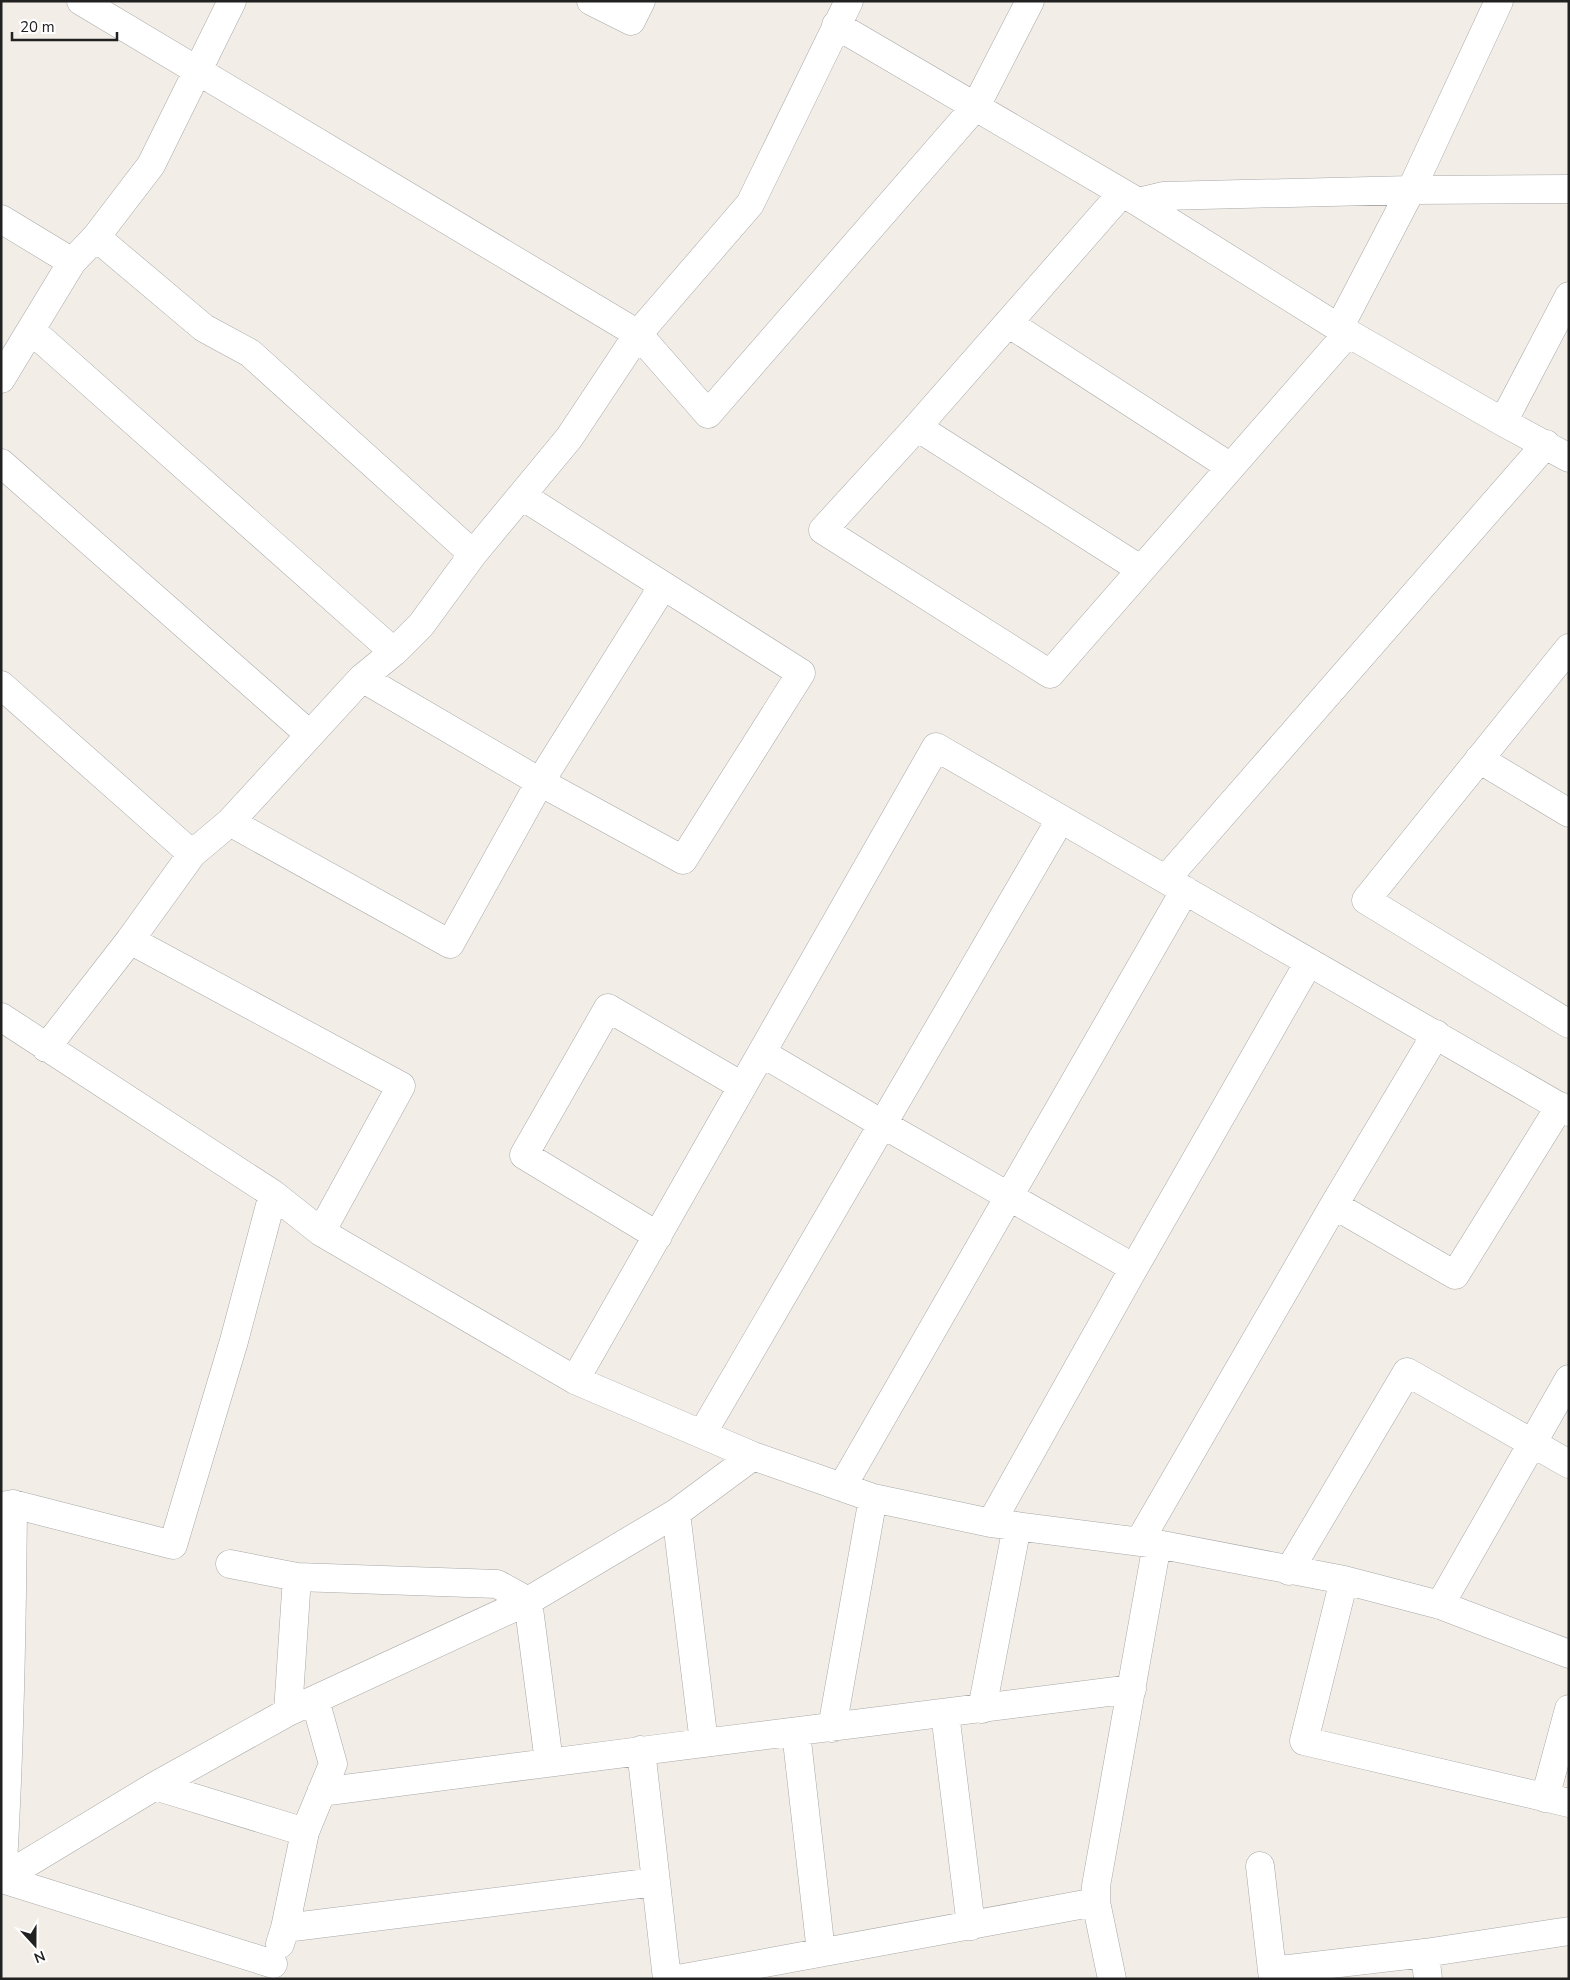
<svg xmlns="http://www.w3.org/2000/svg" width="1570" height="1980" font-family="'Nunito Sans',sans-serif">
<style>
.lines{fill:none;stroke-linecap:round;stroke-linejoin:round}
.minor-casing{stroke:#a8a8a8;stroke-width:29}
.minor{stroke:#fff;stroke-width:28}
</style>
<rect width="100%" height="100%" fill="#f2eee7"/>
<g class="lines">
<g class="minor-casing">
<path id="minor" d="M81 1 638 334 708 414 976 106 1030 1
M591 1 631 21 641 1
M836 25 1138 202 1339 328 1503 422 1569 458
M1122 193 917 427 823 530 1050 674 1348 333
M1138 202 1163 196 1411 190 1569 189
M1 219 72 262
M96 237 204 328 250 353 473 554
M1008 323 1229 466
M1339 328 1411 190 1499 1
M31 330 394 652
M1 379 72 262 96 237 151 165 232 1
M1503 422 1569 296
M917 427 1140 569
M1 463 309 734
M1569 648 1366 900 1569 1024
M362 678 540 782 683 860 801 673 522 496
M1 685 192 854
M1479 759 1569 813
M230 822 450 944 540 782 663 586
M1166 879 1546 444
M130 940 401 1086 321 1232
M1 1017 273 1194 321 1232 575 1380 753 1456 873 1498 991 1523 1157 1544 1344 1580 1440 1605 1569 1654
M46 1048 130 940 192 854 230 822 362 678 394 652 421 625 473 554 569 438 638 334 750 204 849 1
M762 1053 884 1125 1134 1268
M1334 1205 1455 1275 1560 1106
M658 1236 524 1155 608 1008 742 1086
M575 1380 936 747 1569 1112
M702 1434 1060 820
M842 1487 1185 890
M13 1504C12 1629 10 1754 2 1879L273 1964
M1 1506 13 1504 173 1545 234 1341 273 1194
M676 1513 704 1743
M991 1523 1134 1268 1309 962
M1139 1542 1334 1205 1436 1034
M230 1564 297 1577 497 1584 528 1601 549 1762
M1289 1571 1407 1372 1569 1464
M1344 1580 1304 1741 1569 1803
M1440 1605 1569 1379
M982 1709 1017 1526
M288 1712 297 1577
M945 1713 971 1926
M832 1728 873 1498
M796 1732 821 1952
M641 1750 667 1979
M155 1786 305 1832
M321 1792C591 1756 862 1724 1132 1689
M1545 1798 1569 1709
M1260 1866 1273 1979
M1 1879 155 1786 288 1712 528 1601 676 1513 753 1456
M285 1928 655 1882
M280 1944 285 1928 305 1832 333 1764 315 1700
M1425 1953 1428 1979
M1272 1971 1425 1953 1569 1931
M678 1979 1096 1902
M1112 1979 1096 1902V1886L1157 1544"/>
</g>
<use href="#minor" class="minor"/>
</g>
<rect width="1570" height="1980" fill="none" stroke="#212121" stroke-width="5"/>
<g transform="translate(35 1945) rotate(159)" stroke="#ffffff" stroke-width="4" paint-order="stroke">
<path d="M0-4L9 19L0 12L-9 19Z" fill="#212121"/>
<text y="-8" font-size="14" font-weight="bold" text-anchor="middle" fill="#212121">N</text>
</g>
<path d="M12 32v8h105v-8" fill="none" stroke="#212121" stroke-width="2.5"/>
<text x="20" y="32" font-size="15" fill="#212121" stroke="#ffffff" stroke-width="4" paint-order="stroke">20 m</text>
</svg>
